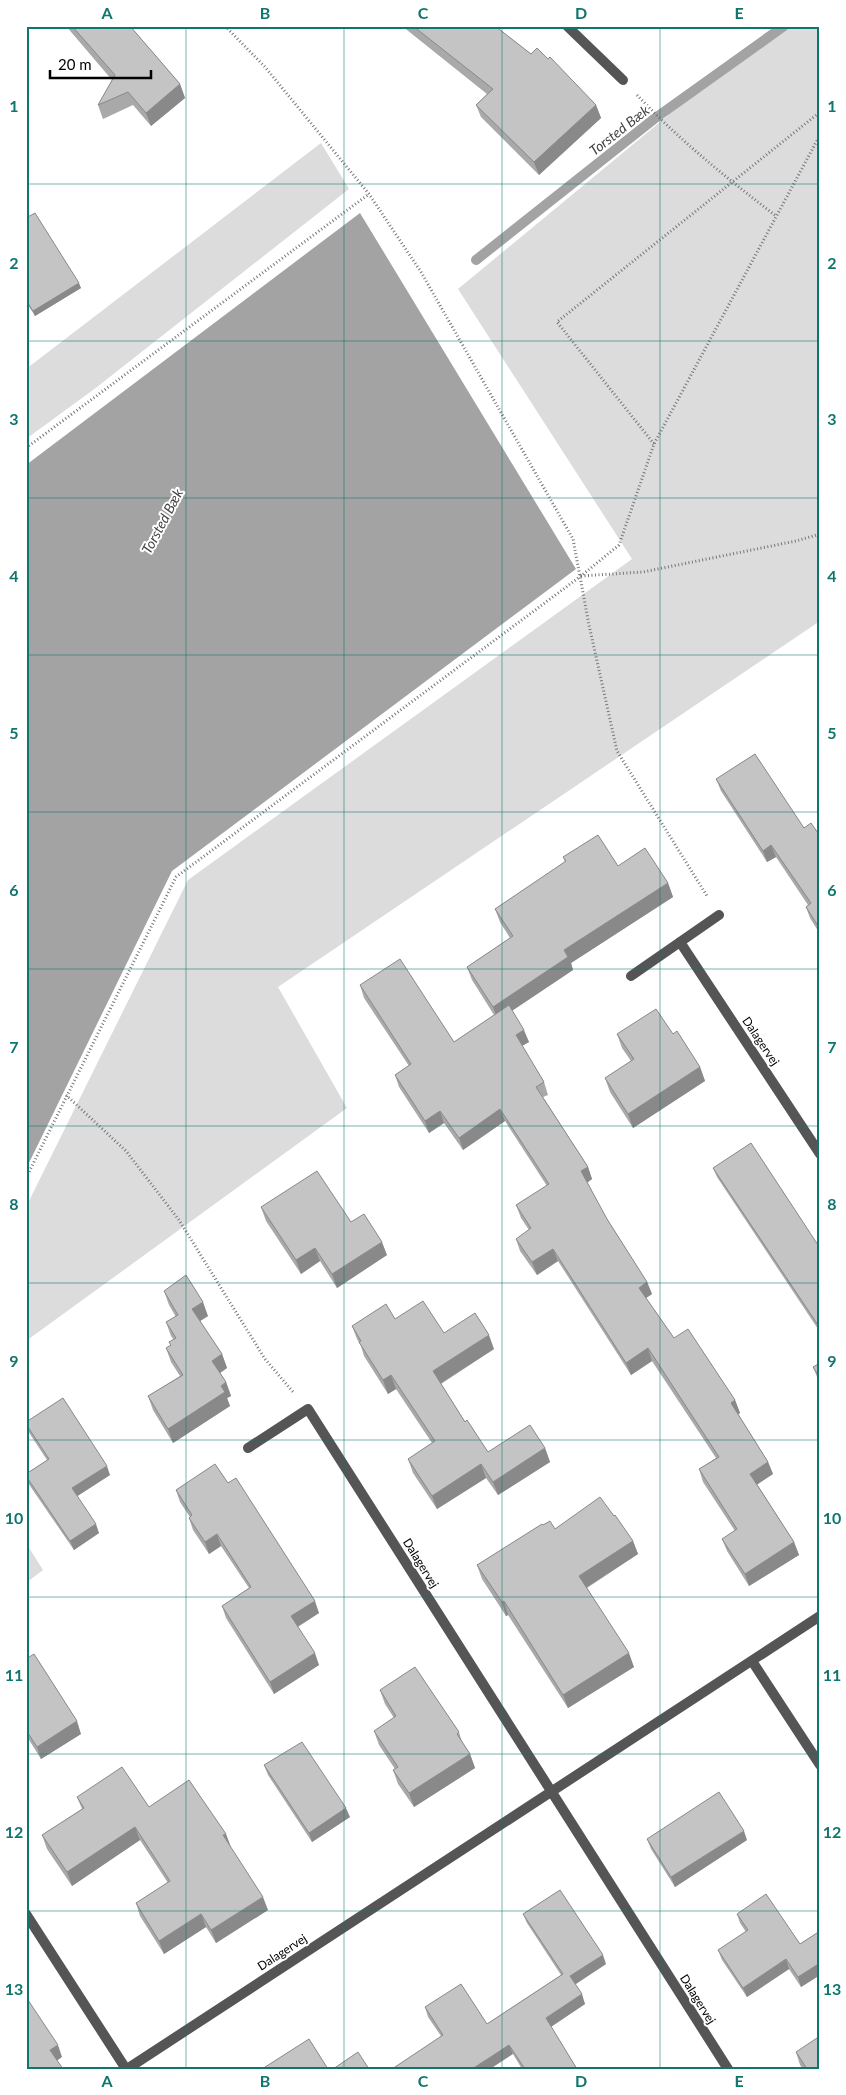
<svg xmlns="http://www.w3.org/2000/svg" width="846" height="2095" font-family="Lato,sans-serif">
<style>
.green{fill:#dcdcdc}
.water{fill:#a3a3a3}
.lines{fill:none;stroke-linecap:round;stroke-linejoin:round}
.stream{stroke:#a3a3a3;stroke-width:10}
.path{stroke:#777;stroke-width:3;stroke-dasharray:1 2.5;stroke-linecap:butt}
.street{stroke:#555;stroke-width:10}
.wall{fill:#a9a9a9}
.shaded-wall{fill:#898989}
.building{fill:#c4c4c4;stroke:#898989}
.grid{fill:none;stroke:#0f766e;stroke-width:1;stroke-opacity:0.55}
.labels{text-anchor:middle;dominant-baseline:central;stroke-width:4;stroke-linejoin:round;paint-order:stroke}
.street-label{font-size:12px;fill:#000;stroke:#fff}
.water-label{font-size:14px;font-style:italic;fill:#444;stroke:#fff}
.neatline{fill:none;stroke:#0f766e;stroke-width:2}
.grid-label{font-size:16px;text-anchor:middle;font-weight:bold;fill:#0f766e}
</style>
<rect width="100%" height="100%" fill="#fff"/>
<path class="green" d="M776 26H820V621L278 987 347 1108 26 1341V1207L188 880 632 559 458 289Z
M321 143 349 189 97 387 26 439V369Z
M26 1543 43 1570 26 1583Z"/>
<path class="water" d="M360 213 576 569 172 871 26 1169V465Z"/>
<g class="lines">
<path class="stream" d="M476 260 654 119 784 26"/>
<path class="path" d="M225 26 265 67 369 194 421 272 573 539 589 625 617 751 707 896
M637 95C679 140 728 179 776 216
M654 444 557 322 820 112
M26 448 369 194
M581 576 643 572 796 541 820 534
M66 1095 126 1151 179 1220 265 1359 294 1393
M26 1178 176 877 581 576 619 545 654 444 820 135"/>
<path class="street" d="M567 26 623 80
M680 942 820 1154
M631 976 719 915
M248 1448 308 1409 728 2069
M752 1661 820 1765
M26 1914 126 2069
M127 2069 820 1616"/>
</g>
<path class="wall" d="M66 26H130L180 84 185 98 151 126 133 105 103 119 98 105 112 80Z
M402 26H495L531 54 548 59 596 105 601 118 539 175 481 117 476 105 487 94Z
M26 218 81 288 35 316 26 302Z
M716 779 820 836V934L810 918 806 907 808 905 776 857 767 862 721 791Z
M563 857 618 866 668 883 673 897 571 963 573 970 512 1011 529 1042 522 1046 544 1082 548 1095 543 1097 588 1167 592 1179 587 1183 607 1219 647 1282 652 1294 646 1298 674 1338 735 1400 740 1413 738 1414 768 1462 773 1474 757 1484 794 1542 799 1555 749 1586 727 1551 722 1539 735 1531 703 1482 699 1469 716 1458 652 1361 631 1375 558 1261 537 1275 520 1251 516 1239 529 1230 521 1218 516 1205 547 1186 505 1121 463 1150 444 1123 429 1133 399 1087 395 1075 409 1066 364 998 360 985 454 1042 494 1015 472 980 467 967 510 938 500 922 495 909 565 862Z
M617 1034H673L700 1067 705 1081 633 1128 610 1092 605 1078 631 1061 622 1048Z
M713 1168 820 1248V1332L717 1177Z
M261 1207 387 1255 337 1288 320 1261 301 1274 266 1221Z
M164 1291 208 1316 200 1321 222 1354 227 1368 220 1373 226 1382 231 1396 227 1398 230 1406 173 1443 153 1410 148 1396 180 1376 171 1362 166 1348 171 1345 169 1342 174 1340 171 1336 166 1322 176 1317 169 1305Z
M395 1319 444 1333 494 1349 441 1384 465 1422 488 1452 545 1448 550 1462 498 1495 486 1478 437 1509 413 1473 408 1459 432 1443 396 1389 388 1394 364 1356 361 1346 357 1339 352 1326Z
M820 1363V1382L817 1377 813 1367Z
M26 1422 110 1475 77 1496 99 1533 74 1550 28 1483 26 1478V1474L47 1460 28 1431 26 1425Z
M228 1483 319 1613 298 1627 319 1665 274 1694 226 1618 222 1606 249 1588 221 1546 209 1554 193 1530 189 1518 190 1517 180 1502 176 1490Z
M543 1525 555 1529 633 1541 638 1554 587 1588 634 1667 568 1708 508 1615 506 1616 482 1579 477 1565Z
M26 1659 81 1734 41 1759 26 1735Z
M380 1690 459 1732 462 1742 470 1754 475 1768 414 1807 398 1784 393 1770 395 1769 379 1745 374 1731 394 1718 385 1704Z
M264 1765 350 1817 312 1842 268 1775Z
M77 1797 149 1807 230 1846 268 1910 216 1943 206 1927 164 1954 140 1916 136 1903 168 1883 140 1840 72 1886 47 1849 42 1835 82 1809Z
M647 1839 747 1840 675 1887 651 1849Z
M523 1914 606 1964 575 1984 585 2004 551 2027 577 2069H522L513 2054 441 2036 428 2017 425 2007 487 2024 561 1975 527 1923Z
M737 1914 800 1944 820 1931V1975L801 1987 789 1969 747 1997 722 1960 718 1950 746 1932 740 1923Z
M796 2052 820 2069H803L800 2065Z"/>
<path class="shaded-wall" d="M180 84 185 98 151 126 146 113Z
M596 105 601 118 539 175 534 162Z
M79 283 81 288 35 316 33 311Z
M771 845 776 857 767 862 763 851Z
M668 883 673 897 571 963 573 970 498 1020 493 1007 564 950Z
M524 1030 529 1042 520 1047 516 1035Z
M700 1067 705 1081 633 1128 628 1114Z
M500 1109 505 1121 463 1150 459 1138Z
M440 1111 444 1123 429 1133 425 1121Z
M588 1167 592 1179 585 1184 581 1171Z
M382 1242 387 1255 337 1288 332 1274Z
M315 1248 320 1261 301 1274 296 1260Z
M553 1249 558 1261 537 1275 532 1262Z
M647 1282 652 1294 643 1300 639 1288Z
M203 1302 208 1316 197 1323 192 1309Z
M489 1335 494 1349 438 1385 433 1371Z
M648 1348 652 1361 631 1375 626 1363Z
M222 1354 227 1368 217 1375 212 1361Z
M391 1375 396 1389 388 1394 383 1380Z
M226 1382 231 1396 227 1398 230 1406 173 1443 168 1429 221 1386Z
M735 1400 740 1413 735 1416 731 1403Z
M545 1448 550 1462 498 1495 493 1482Z
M768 1462 773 1474 755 1486 750 1474Z
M481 1464 486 1478 437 1509 432 1496Z
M107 1466 110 1475 76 1497 72 1488Z
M96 1524 99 1533 74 1550 70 1541Z
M217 1534 221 1546 209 1554 205 1542Z
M633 1541 638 1554 584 1589 579 1576Z
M794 1542 799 1555 749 1586 745 1574Z
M315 1601 319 1613 295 1628 291 1616Z
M504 1601 508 1615 506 1616 502 1602Z
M315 1653 319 1665 274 1694 270 1682Z
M629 1653 634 1667 568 1708 563 1695Z
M77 1721 81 1734 41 1759 37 1747Z
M470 1754 475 1768 414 1807 409 1793Z
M346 1808 350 1817 312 1842 309 1833Z
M135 1827 140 1840 72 1886 67 1872Z
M744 1831 747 1840 675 1887 671 1877Z
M226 1834 231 1847 223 1835Z
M263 1897 268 1910 216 1943 211 1930Z
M201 1914 206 1927 164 1954 159 1941Z
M603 1955 606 1964 573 1986 570 1976Z
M786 1959 789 1969 747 1997 743 1988Z
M820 1963V1975L801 1987 798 1977Z
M582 1994 585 2004 549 2028 546 2018Z
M58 2045 62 2057 55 2062 50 2050Z
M509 2045 513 2054 490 2069H472Z"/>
<path class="building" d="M72 26H130L180 84 146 113 128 92 98 105 115 75Z
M413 26H495L531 54 537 48 548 59 550 57 596 105 534 162 476 105 493 89Z
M35 213 79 283 33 311 26 300V218Z
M755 754 804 828 811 823 820 836V929L806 907 811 903 771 845 763 851 716 779Z
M598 835 618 866 645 848 668 883 564 950 568 957 493 1007 467 967 513 936 495 909 566 861 563 857Z
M400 959 454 1042 509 1005 524 1030 516 1035 544 1082 536 1087 588 1167 581 1171 607 1219 647 1282 639 1288 674 1338 688 1329 735 1400 731 1403 768 1462 750 1474 794 1542 745 1574 722 1539 737 1529 699 1469 719 1457 648 1348 626 1363 553 1249 532 1262 516 1239 531 1228 516 1205 549 1184 500 1109 459 1138 440 1111 425 1121 395 1075 411 1064 360 985Z
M656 1009 673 1034 677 1031 700 1067 628 1114 605 1078 634 1059 617 1034Z
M751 1143 820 1248V1328L713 1168Z
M317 1171 351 1222 364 1214 382 1242 332 1274 315 1248 296 1260 261 1207Z
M186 1275 203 1302 192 1309 222 1354 212 1361 226 1382 221 1386 225 1392 168 1429 148 1396 183 1375 166 1348 171 1345 169 1342 176 1338 166 1322 178 1315 164 1291Z
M423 1301 444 1333 475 1313 489 1335 433 1371 465 1422 467 1420 488 1452 530 1425 545 1448 493 1482 481 1464 432 1496 408 1459 435 1441 391 1375 383 1380 359 1342 361 1341 352 1326 386 1304 395 1319Z
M820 1363V1378L813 1367Z
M63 1398 107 1466 72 1488 96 1524 70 1541 26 1476V1474L49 1459 26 1424V1422Z
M215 1464 228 1483 236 1478 315 1601 291 1616 315 1653 270 1682 222 1606 251 1587 217 1534 205 1542 189 1518 192 1515 176 1490Z
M600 1497 614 1516 615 1515 633 1541 579 1576 629 1653 563 1695 504 1601 502 1602 477 1565 542 1524 543 1525 550 1521 555 1529Z
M34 1654 77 1721 37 1747 26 1730V1659Z
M415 1667 459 1732 457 1734 470 1754 409 1793 393 1770 398 1767 374 1731 396 1716 380 1690Z
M302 1742 346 1808 309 1833 264 1765Z
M122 1767 149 1807 189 1780 226 1834 223 1835 263 1897 211 1930 201 1914 159 1941 136 1903 170 1881 135 1827 67 1872 42 1835 84 1808 77 1797Z
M719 1792 744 1831 671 1877 647 1839Z
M560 1890 603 1955 570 1976 582 1994 546 2018 577 2069H525L509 2045 472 2069H392L443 2035 425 2007 461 1984 487 2024 563 1974 523 1914Z
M766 1894 800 1944 820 1931V1963L798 1977 786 1959 743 1988 718 1950 748 1930 737 1914Z
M26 1997 58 2045 50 2050 63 2069H26Z
M820 2036V2069H807L796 2052Z
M309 2039 328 2069H262Z
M358 2052 369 2069H333Z"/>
<path class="grid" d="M186 26V2069M344 26V2069M502 26V2069M660 26V2069M26 184H820M26 341H820M26 498H820M26 655H820M26 812H820M26 969H820M26 1126H820M26 1283H820M26 1440H820M26 1597H820M26 1754H820M26 1911H820"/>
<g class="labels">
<g class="street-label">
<text transform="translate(761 1041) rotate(56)">Dalagervej</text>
<text transform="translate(421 1563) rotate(58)">Dalagervej</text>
<text transform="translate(282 1952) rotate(-33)">Dalagervej</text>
<text transform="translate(698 1999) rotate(58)">Dalagervej</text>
</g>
<g class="water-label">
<text transform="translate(619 130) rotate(-38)">Torsted Bæk</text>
<text transform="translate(162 521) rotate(-62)">Torsted Bæk</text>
</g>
</g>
<rect width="846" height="2095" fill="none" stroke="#ffffff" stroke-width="55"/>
<path d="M50 70v8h101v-8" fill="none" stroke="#000000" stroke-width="2.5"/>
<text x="58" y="70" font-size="15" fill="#000000" stroke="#ffffff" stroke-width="4" paint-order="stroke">20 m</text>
<rect x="28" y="28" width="790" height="2040" class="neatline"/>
<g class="grid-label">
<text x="107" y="19">A</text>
<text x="265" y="19">B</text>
<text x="423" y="19">C</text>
<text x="581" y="19">D</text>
<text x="739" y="19">E</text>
<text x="14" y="112">1</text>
<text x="832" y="112">1</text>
<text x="14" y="269">2</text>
<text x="832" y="269">2</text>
<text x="14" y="425">3</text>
<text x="832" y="425">3</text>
<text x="14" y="582">4</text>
<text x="832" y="582">4</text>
<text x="14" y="739">5</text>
<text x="832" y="739">5</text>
<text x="14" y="896">6</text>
<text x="832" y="896">6</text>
<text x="14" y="1053">7</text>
<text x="832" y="1053">7</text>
<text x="14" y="1210">8</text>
<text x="832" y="1210">8</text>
<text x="14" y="1367">9</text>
<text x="832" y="1367">9</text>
<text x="14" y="1524">10</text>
<text x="832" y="1524">10</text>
<text x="14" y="1681">11</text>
<text x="832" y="1681">11</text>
<text x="14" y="1838">12</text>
<text x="832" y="1838">12</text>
<text x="14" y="1995">13</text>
<text x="832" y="1995">13</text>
<text x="107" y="2087">A</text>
<text x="265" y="2087">B</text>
<text x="423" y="2087">C</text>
<text x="581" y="2087">D</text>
<text x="739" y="2087">E</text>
</g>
</svg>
